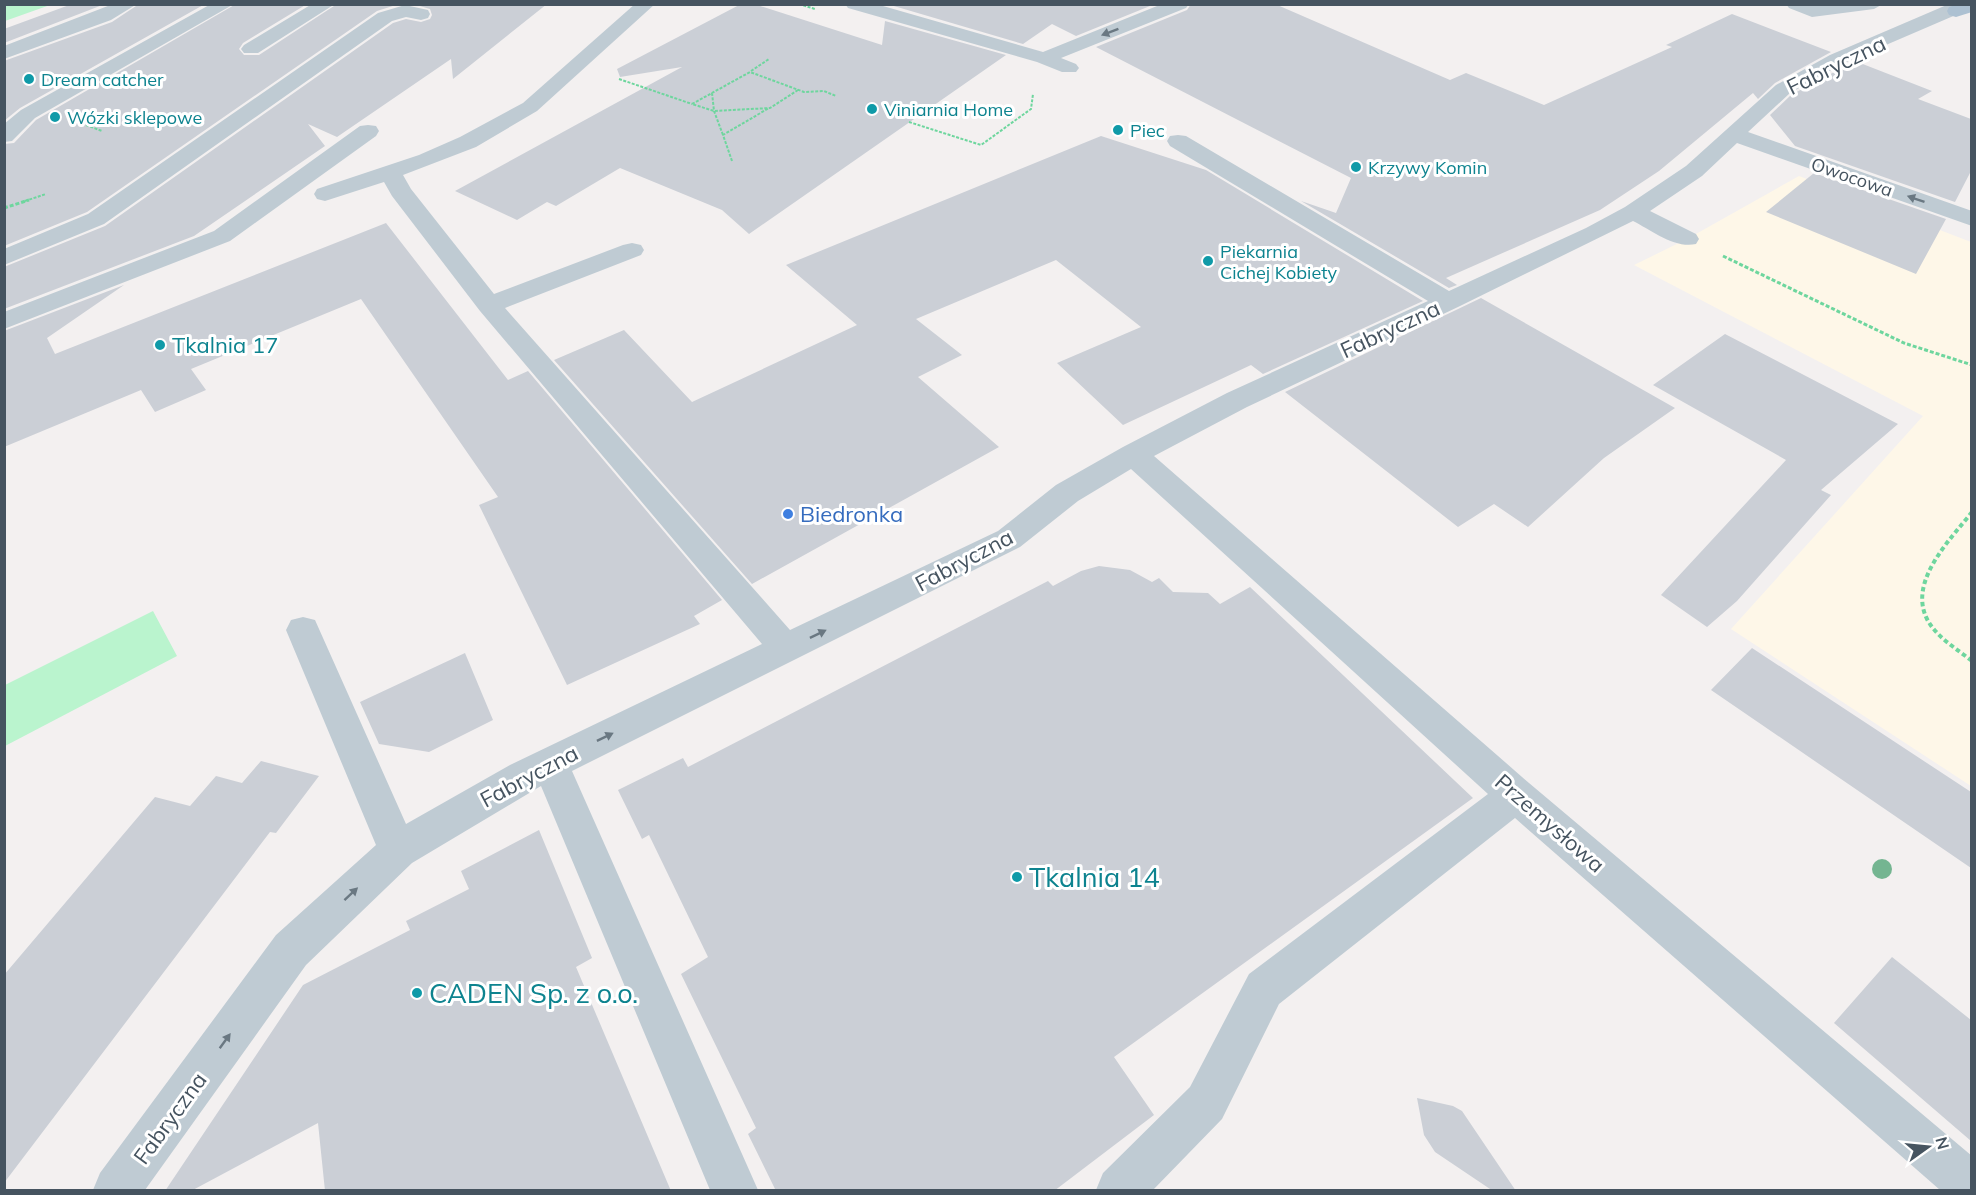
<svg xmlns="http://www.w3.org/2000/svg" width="1976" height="1195" font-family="Mulish,sans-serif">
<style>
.commercial{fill:#fef7e8}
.green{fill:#baf4ce}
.building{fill:#cbcfd6}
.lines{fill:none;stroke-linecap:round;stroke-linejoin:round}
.path-far2{stroke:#6ed69e;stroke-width:2;stroke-dasharray:3 1.5;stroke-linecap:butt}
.path-far1{stroke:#6ed69e;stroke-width:3;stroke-dasharray:4 2;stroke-linecap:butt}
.path{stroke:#6ed69e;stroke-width:4;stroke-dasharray:4.5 3;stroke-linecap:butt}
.minor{fill:#bfcbd3;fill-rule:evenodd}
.major{fill:#adc1d2;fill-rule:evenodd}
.tree{fill:#74b591}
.oneway{fill:#6a7882}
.culture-dot{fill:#0f9aa8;stroke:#fff;stroke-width:2}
.shop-dot{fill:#3f7fe0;stroke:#fff;stroke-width:2}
.labels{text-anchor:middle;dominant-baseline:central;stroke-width:6;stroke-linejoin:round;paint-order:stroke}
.far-culture-label{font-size:18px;fill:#0d838f;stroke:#fff;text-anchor:start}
.far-street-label{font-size:18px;fill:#465460;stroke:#fff}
.street-label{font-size:22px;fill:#465460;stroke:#fff}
.culture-label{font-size:22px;fill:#0d838f;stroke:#fff;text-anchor:start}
.shop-label{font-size:22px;fill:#366cbe;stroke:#fff;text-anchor:start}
.near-culture-label{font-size:27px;fill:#0d838f;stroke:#fff;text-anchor:start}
</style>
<rect width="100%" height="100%" fill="#f3f0f0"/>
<path class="commercial" d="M1799 176 1971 242V786L1731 629 1923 416 1634 265 1687 239Z"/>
<path class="green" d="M5 4H50V5L5 21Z
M153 611 177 656 5 746V685Z"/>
<path class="building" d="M72 4H105L4 43V29Z
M139 4H205L20 108 4 121V61L112 22Z
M236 4H307L243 43 239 49 244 55H259L337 4H399L377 11 87 212 4 246V144L14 143 36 120Z
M413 4H547L453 79 451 59 337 137 308 124 325 146 194 236 4 309V267L105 226 393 23 406 19 421 22 430 19 432 15 430 9Z
M741 4H754L882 45 885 21 1006 55 749 234 722 210 620 168 556 206 547 202 517 220 455 191 682 67 620 77 617 69Z
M887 4H1155L1076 36 1052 24 1023 44Z
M1191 4H1275L1450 80 1466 73 1544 105 1672 47 1666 45 1732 14 1831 52 1775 83 1758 99 1753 93 1659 171 1600 210 1446 278 1457 285 1449 288 1301 201 1336 213 1351 178 1096 47 1187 10Z
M1855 61 1932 91 1918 99 1971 119V171L1955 202 1795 146 1770 115 1791 95Z
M1101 136 1206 170 1423 301 1263 374 1251 365 1123 425 1057 363 1141 327 1056 260 916 319 962 355 918 377 999 447 752 584 554 360 624 330 692 402 857 325 786 265Z
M1814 173 1946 219 1916 274 1766 212Z
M386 223 508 380 528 371 722 600 694 616 700 624 567 685 479 505 498 497 361 299 191 369 206 390 155 412 141 390 4 447V331L124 285 47 338 55 354Z
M1481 298 1675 408 1604 458 1528 527 1494 504 1458 527 1285 392Z
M1725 334 1898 424 1821 490 1831 495 1737 601 1707 627 1661 595 1786 460 1653 385Z
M1099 566 1130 570 1152 582 1159 578 1173 592 1208 593 1220 604 1250 587 1473 798 1114 1057 1154 1115 1054 1191H776L748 1134 756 1128 681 974 708 957 649 835 642 839 618 790 683 758 688 767 1048 581 1053 586 1081 571Z
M1752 648 1971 792V868L1711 690Z
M465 653 493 720 429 752 379 744 360 702Z
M261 761 319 776 276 833 270 832 4 1183V975L155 797 190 806 216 776 242 783Z
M539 830 592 958 576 967 671 1191H325L318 1123 191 1191H165L303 985 410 930 406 921 469 889 461 871Z
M1892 957 1971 1020V1141L1834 1023Z
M1417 1098 1453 1106 1462 1111 1516 1191H1493L1435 1152 1424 1135Z"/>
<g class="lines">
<path class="path-far2" d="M799 4 815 9
M751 71 769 59
M619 79 692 104
M798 90 770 108 714 111 692 104 750 72 804 92 824 91 836 96
M712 93 714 111 723 135
M909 122 981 145 1031 109 1033 94
M86 125 102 131
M732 161 723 135 769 108
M25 201 46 194"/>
<path class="path-far1" d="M4 208 29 200
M1723 256 1904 343 1972 365"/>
<path class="path" d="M1972 512C1950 540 1908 581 1927 619 1936 637 1957 649 1972 661"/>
<path class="minor" d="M113 4H137L111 20 4 59V46Z
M211 4H234L35 118 12 141 4 142V124L21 110Z
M312 4H335L258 53H244L241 49 244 45Z
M635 4H655L537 111 476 147 403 175 411 189 494 294 623 245 632 243 641 245 644 250 641 255 505 308 790 630 998 531 1056 485 1123 447 1227 393 1428 301 1170 146 1167 141 1170 136 1178 135 1186 136 1449 291 1586 228 1625 207 1686 166 1776 85 1830 55 1949 4H1972V8L1844 63 1790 93 1748 132 1972 211V226L1737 143 1702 176 1650 211 1696 234 1699 239 1696 244C1675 249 1651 230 1633 221L1458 307 1247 407 1154 456 1529 783 1972 1156V1190H1940L1515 818 1279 1004 1222 1119 1153 1190H1096L1103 1173 1190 1087 1249 974 1488 794 1131 469 1078 501 1020 547 572 771 758 1190H710L541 786 412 863 306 965 145 1190H93L100 1173 276 935 376 845 286 630 291 620 303 617 315 620 406 824 510 765 762 644 480 311 392 196 384 182 325 201 317 199 314 194 317 189 419 155 460 137 523 103Z
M845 4H876L1043 52 1162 4H1189L1186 8 1061 58 1076 64 1079 68 1076 72H1062L1037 62 848 8Z
M1786 4H1883L1874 9 1812 17 1789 8Z
M405 5 428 10 430 14 428 18 421 20 406 17 392 21 104 224 4 265V249L88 214 378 13Z
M368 125 376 126 379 131 376 136 230 241 4 329V312L214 231 360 126Z"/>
<path class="major" d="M1958 4H1972V12L1956 17 1949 15 1947 11 1949 7Z"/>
</g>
<circle class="tree" cx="1882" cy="869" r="10"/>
<defs><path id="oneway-solid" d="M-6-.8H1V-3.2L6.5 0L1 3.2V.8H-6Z" transform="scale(1.5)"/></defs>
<g class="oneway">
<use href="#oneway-solid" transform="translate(1110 32) rotate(159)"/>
<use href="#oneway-solid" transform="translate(1916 199) rotate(-161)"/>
<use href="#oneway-solid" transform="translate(818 634) rotate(-26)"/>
<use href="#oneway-solid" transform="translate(605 737) rotate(-26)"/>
<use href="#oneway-solid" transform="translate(351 894) rotate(-43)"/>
<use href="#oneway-solid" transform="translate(225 1041) rotate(-54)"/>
</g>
<g class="culture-dot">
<circle cx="29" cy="79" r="6"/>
<circle cx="872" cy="109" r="6"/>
<circle cx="55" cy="117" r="6"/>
<circle cx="1118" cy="130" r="6"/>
<circle cx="1356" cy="167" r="6"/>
<circle cx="1208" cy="261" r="6"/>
<circle cx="160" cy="345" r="6"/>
<circle cx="1017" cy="877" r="6"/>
<circle cx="417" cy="993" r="6"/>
</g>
<circle class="shop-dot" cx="788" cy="514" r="6"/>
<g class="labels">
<g class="far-culture-label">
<text x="41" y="79">Dream catcher</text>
<text x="884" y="109">Viniarnia Home</text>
<text x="67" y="117">Wózki sklepowe</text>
<text x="1130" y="130">Piec</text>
<text x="1368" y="167">Krzywy Komin</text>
<text x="1220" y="251">Piekarnia<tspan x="1220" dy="21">Cichej Kobiety</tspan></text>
</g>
<g class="far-street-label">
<text transform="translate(1852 177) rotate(19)">Owocowa</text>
</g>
<g class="street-label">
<text transform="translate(1836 65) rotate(-26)">Fabryczna</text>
<text transform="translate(1390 329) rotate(-25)">Fabryczna</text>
<text transform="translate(964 560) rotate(-28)">Fabryczna</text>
<text transform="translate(529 776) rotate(-28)">Fabryczna</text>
<text transform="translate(1550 823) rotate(41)">Przemysłowa</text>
<text transform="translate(170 1118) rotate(-54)">Fabryczna</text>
</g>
<g class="culture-label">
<text x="172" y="345">Tkalnia 17</text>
</g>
<g class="shop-label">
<text x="800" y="514">Biedronka</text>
</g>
<g class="near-culture-label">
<text x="1029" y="877">Tkalnia 14</text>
<text x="429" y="993">CADEN Sp. z o.o.</text>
</g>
</g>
<rect width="1976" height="1195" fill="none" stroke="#465460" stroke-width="12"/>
<g transform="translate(1928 1147) rotate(75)" stroke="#ffffff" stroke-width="4.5" paint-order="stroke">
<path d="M0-4.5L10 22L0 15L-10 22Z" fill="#465460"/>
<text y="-9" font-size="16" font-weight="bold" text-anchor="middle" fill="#465460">N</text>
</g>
</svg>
